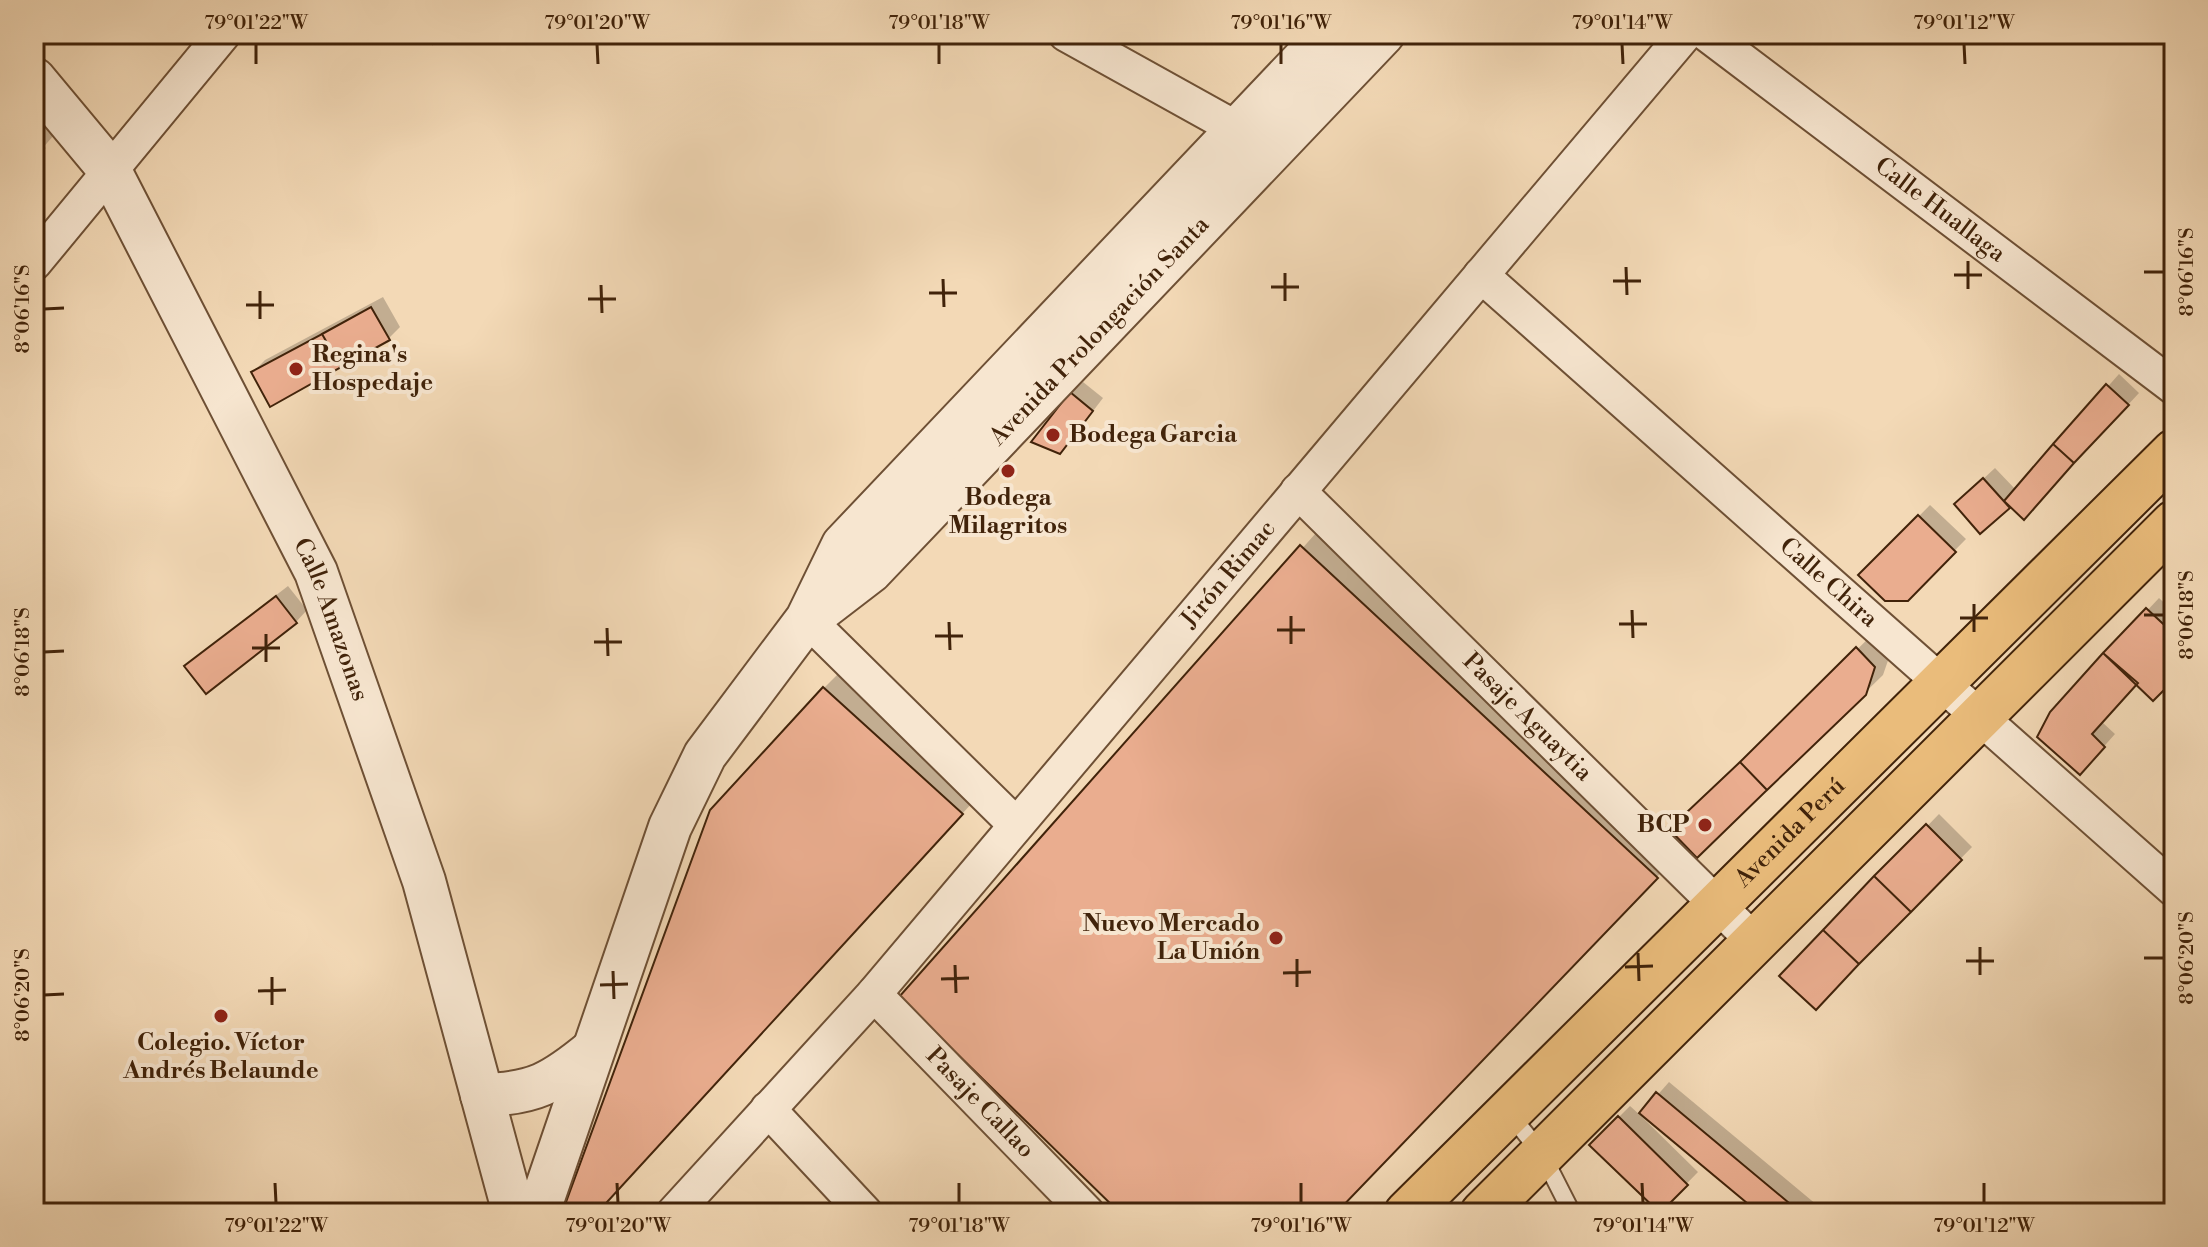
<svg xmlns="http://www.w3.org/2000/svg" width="2208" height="1247" font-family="'Libre Bodoni',serif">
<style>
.shadow{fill:#0003}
.building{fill:#eaad8f;stroke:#41230a;stroke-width:2}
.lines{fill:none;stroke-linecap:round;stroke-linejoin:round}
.service-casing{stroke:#6e5035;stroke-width:20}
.minor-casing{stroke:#6e5035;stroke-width:38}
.tertiary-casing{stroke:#6e5035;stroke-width:46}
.primary-casing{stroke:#41230a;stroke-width:48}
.service{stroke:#f7e6d0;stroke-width:16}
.minor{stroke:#f7e6d0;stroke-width:34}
.tertiary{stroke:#f7e6d0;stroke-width:42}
.primary{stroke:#eabc7b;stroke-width:44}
.ticks{fill:none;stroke:#41230a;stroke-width:3}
.poi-dot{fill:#8f2418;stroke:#f7e6d0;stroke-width:3}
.labels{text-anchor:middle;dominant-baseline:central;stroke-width:8;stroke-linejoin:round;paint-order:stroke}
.street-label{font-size:24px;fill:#41230a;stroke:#f7e6d0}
.poi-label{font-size:24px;font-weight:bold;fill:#41230a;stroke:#f7e6d0;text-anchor:start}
.neatline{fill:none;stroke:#41230a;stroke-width:3}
.ticks-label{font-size:20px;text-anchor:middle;fill:#41230a}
</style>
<rect width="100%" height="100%" fill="#f3d9b6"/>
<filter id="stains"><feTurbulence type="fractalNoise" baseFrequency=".0025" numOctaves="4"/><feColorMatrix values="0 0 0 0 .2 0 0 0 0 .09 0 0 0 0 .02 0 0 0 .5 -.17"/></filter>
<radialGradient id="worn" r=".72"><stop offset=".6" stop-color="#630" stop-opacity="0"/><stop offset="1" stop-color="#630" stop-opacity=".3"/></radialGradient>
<path class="shadow" d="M34 117 54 135 34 158Z
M383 297 400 327 389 338 253 372 265 360Z
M2119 374 2139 393 2035 505 2010 506 1980 531 1968 493 1995 468 2016 490Z
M1083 382 1103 398 1071 440V394Z
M1930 505 1966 539 1907 599 1861 575Z
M1324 524 1678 855 1334 1213H1123L902 997Z
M288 586 307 610 296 622 199 655Z
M2159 598 2174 612V678L2138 681 2102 722 2115 734 2091 761 2051 713Z
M1875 632 1892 649 1883 675 1768 787 1754 750Z
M846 666 984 790 597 1212 564 1213 824 688Z
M1939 814 1972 847 1816 1007 1782 976Z
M1669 1082 1817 1205 1810 1213H1762L1642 1113 1640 1115 1698 1172 1660 1211 1591 1145 1630 1106 1640 1115Z"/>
<path class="building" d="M411 34H438L432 44Z
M34 139 44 148 34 160Z
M371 307 390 340 341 367 322 334Z
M322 334 341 367 270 407 251 372Z
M2106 384 2129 405 2074 463 2053 444Z
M1070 392 1093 411 1060 454 1031 442Z
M2053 444 2074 463 2024 520 2004 501Z
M1983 478 2010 508 1980 534 1954 504Z
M1918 515 1956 552 1908 601H1885L1858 575Z
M1300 545 1658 878 1336 1213H1120L899 997Z
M276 596 297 623 206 694 184 666Z
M2146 608 2174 634V680L2153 701 2103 653Z
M1856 647 1875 667 1866 695 1767 790 1740 762Z
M2103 653 2138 683 2092 734 2105 747 2080 775 2037 737 2050 712Z
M823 687 963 814 597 1213H562L710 810Z
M1740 762 1767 790 1697 858 1669 829Z
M1926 824 1962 860 1911 912 1874 876Z
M1874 876 1911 912 1859 964 1823 930Z
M1823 930 1859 964 1816 1010 1779 976Z
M1656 1092 1801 1213H1759L1639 1113Z
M1618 1116 1688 1185 1660 1213 1589 1145Z"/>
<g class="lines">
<g class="service-casing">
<path id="service" d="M1509 1113 1542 1154 1572 1213"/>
</g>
<g class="minor-casing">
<g id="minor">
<path d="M1066 34 1237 129"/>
<path id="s1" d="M1707 34 2174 387"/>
<path d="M34 263 223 34"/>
<path id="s2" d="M1481 275 2174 889"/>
<path id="s3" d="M1298 491 1755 942"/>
<path d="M807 619 1016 825"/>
<path id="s4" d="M874 994 1087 1213"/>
<path d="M768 1109 865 1213"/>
<path id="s5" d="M674 1213 874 994 1685 34"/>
</g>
</g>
<g class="tertiary-casing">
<g id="tertiary">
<path id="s6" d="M34 79 109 169 316 572 424 881 514 1213"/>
<path id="s7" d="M815 614 871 571 1383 34"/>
<path d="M482 1095C534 1094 553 1083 593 1050"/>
<path d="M538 1213 670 827 705 755 807 619 843 545 1328 34"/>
</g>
</g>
<g class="primary-casing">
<g id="primary">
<path id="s8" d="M1407 1213 2174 452"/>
<path d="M1483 1213 2174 523"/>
</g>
</g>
<use href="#service" class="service"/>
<use href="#minor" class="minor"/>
<use href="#tertiary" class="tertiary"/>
<use href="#primary" class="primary"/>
</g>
<path class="ticks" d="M256 44V64M597 44 598 64M939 44V64M1281 44V64M1622 44 1623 64M1964 44 1965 64M1968 261V289M1626 267 1627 295M2144 272H2164M1285 273V301M1954 275H1982M943 279 944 307M1613 281H1641M601 285 602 313M1271 287H1299M260 291V319M929 293H957M588 299H616M246 305H274M44 309 64 308M1974 604V632M1632 610 1633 638M2144 615H2164M1291 616V644M1960 618H1988M949 622 950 650M1619 624H1647M607 628 608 656M1277 630H1305M266 634V662M935 636H963M594 642H622M252 648H280M44 652 64 651M1980 947V975M1638 953 1639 981M2144 958H2164M1297 959V987M1966 961H1994M955 965 956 993M1625 967 1653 966M613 971 614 999M1283 973 1311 972M272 977V1005M941 979 969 978M600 985 628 984M258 991 286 990M44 995 64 994M275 1183 276 1203M617 1183 618 1203M959 1183V1203M1301 1183V1203M1642 1183 1643 1203M1984 1183V1203"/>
<g class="poi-dot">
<circle cx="296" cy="369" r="8"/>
<circle cx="1053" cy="435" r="8"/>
<circle cx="1008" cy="471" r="8"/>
<circle cx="1705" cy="825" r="8"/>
<circle cx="1276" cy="938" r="8"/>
<circle cx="221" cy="1016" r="8"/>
</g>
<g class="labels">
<g class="street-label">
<text stroke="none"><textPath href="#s1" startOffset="292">Calle Huallaga</textPath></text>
<text stroke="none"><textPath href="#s7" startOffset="402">Avenida Prolongación Santa</textPath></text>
<text stroke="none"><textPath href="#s5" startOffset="846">Jirón Rimac</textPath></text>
<text stroke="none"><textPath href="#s2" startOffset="464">Calle Chira</textPath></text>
<text stroke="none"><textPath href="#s6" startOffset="620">Calle Amazonas</textPath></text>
<text stroke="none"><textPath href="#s3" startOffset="322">Pasaje Aguaytia</textPath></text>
<text stroke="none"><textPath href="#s8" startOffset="540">Avenida Perú</textPath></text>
<text stroke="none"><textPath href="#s4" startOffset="152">Pasaje Callao</textPath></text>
</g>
<g class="poi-label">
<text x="312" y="355">Regina's<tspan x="312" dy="28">Hospedaje</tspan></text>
<text x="1069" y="435">Bodega Garcia</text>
<text x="1008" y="498" text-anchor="middle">Bodega<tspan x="1008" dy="28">Milagritos</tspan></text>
<text x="1689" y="825" text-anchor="end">BCP</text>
<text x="1260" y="924" text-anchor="end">Nuevo Mercado<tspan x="1260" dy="28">La Unión</tspan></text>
<text x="221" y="1043" text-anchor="middle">Colegio. Víctor<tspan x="221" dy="28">Andrés Belaunde</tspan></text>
</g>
</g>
<rect width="2208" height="1247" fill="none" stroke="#f3d9b6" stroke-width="88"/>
<rect x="44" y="44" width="2120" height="1159" class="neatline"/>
<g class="ticks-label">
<text x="256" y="29">79°01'22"W</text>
<text x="597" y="29">79°01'20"W</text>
<text x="939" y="29">79°01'18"W</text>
<text x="1281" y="29">79°01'16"W</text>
<text x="1622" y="29">79°01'14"W</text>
<text x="1964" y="29">79°01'12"W</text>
<text transform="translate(2186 272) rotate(-90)" y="7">8°06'16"S</text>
<text transform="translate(22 309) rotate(-90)" y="7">8°06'16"S</text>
<text transform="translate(2186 615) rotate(-90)" y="7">8°06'18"S</text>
<text transform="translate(22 652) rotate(-90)" y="7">8°06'18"S</text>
<text transform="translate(2186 958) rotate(-90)" y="7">8°06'20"S</text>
<text transform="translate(22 995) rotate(-90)" y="7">8°06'20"S</text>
<text x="276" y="1232">79°01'22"W</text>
<text x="618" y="1232">79°01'20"W</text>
<text x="959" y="1232">79°01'18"W</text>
<text x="1301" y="1232">79°01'16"W</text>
<text x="1643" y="1232">79°01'14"W</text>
<text x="1984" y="1232">79°01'12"W</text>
</g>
<rect width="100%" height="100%" filter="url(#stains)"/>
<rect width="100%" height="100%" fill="url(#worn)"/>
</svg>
